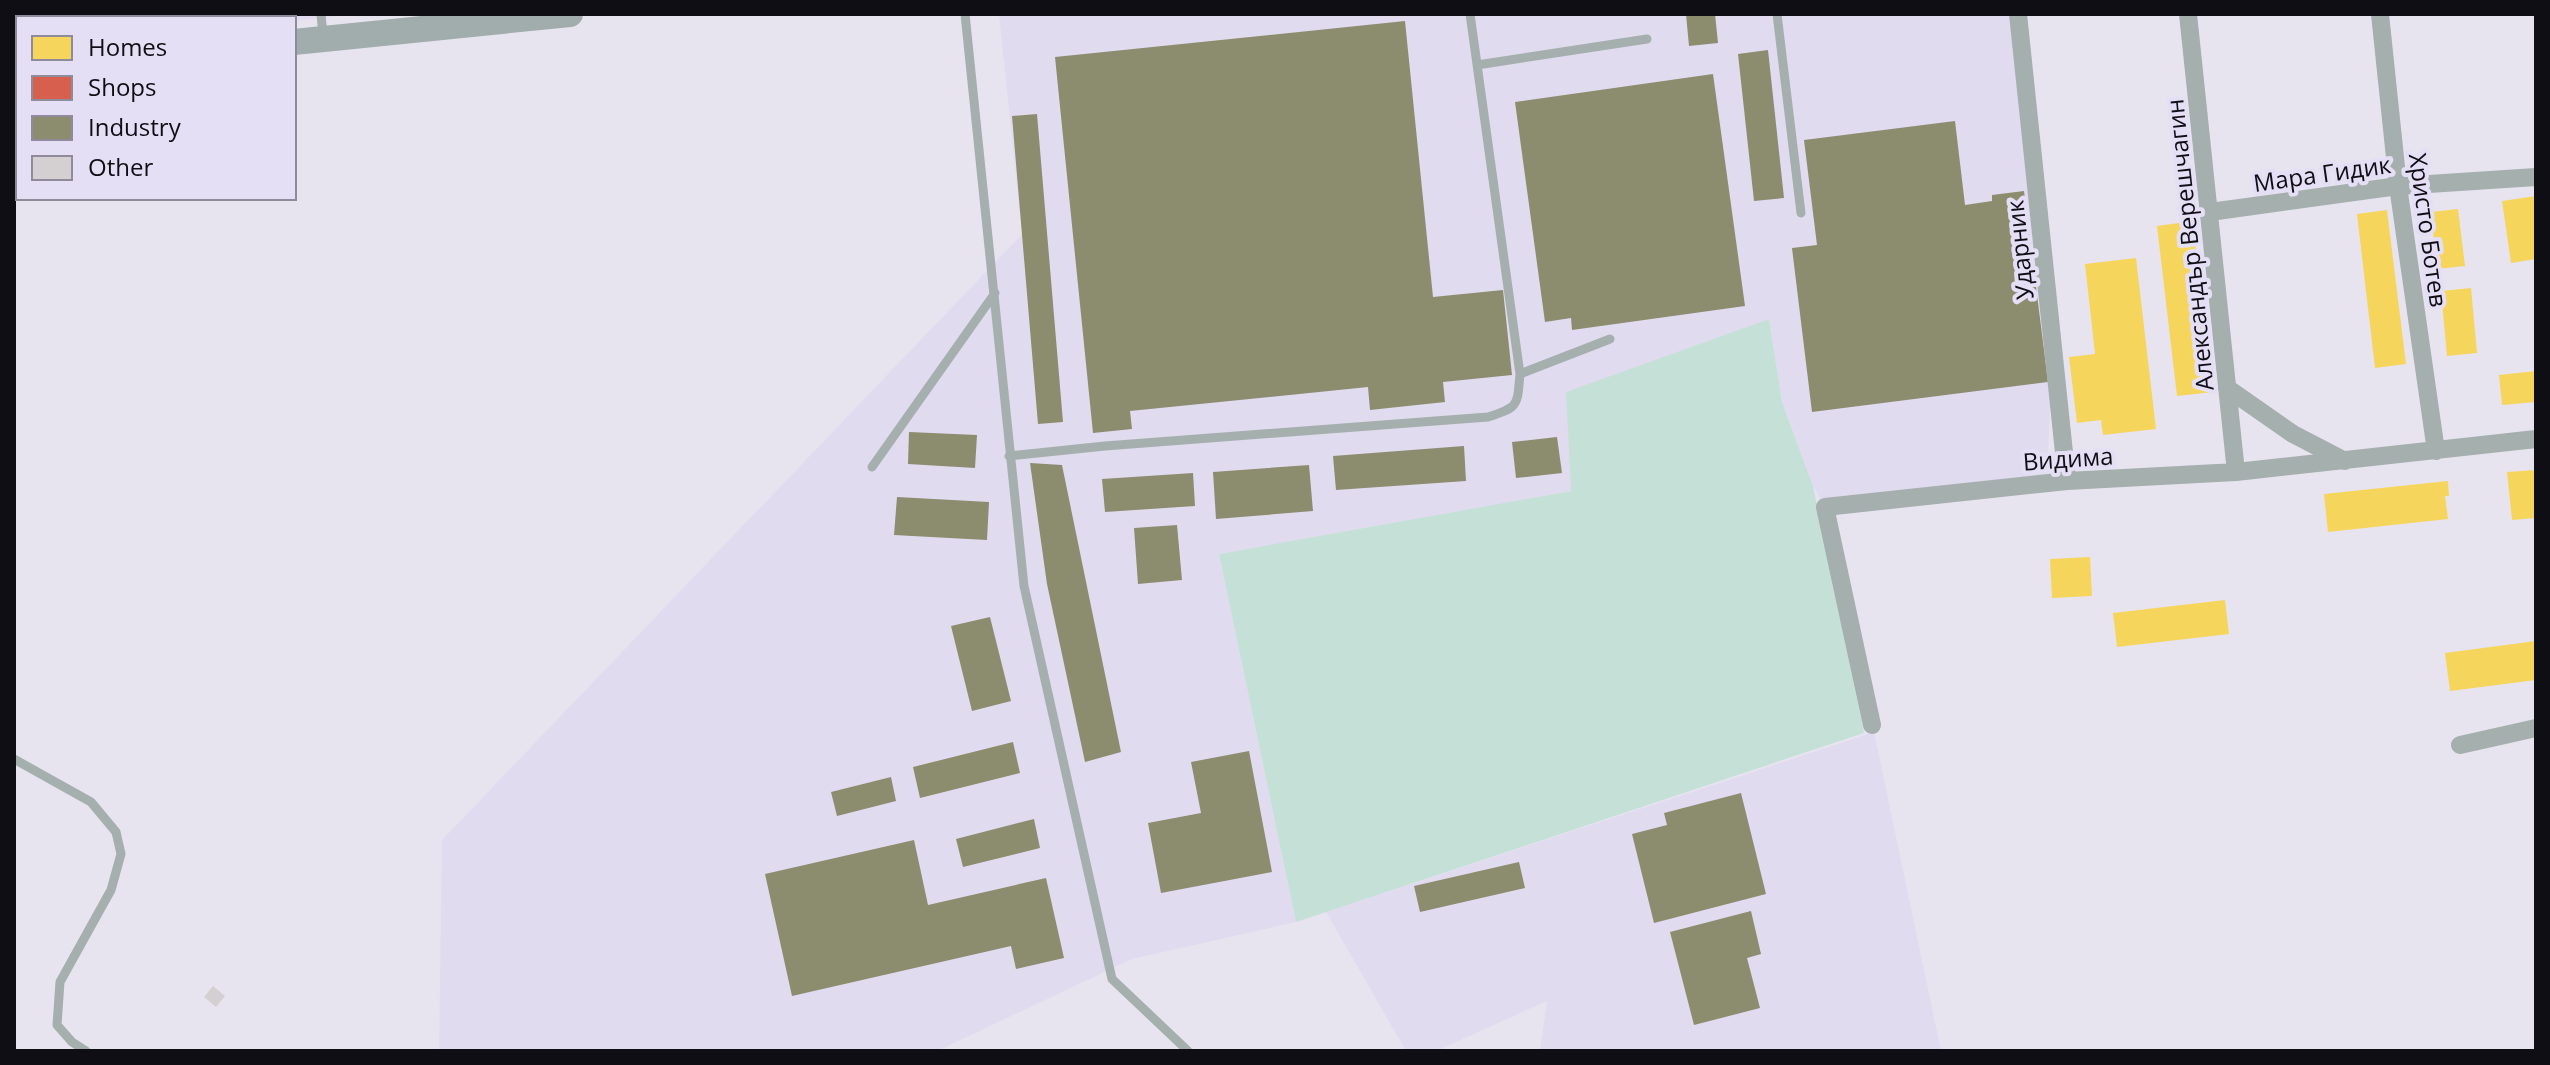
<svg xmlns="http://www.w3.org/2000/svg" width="2550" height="1065" font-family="'Open Sans',sans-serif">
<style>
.built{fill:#e1dbf0}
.green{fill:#c5e1d7}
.homes{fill:#f6d55c}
.shops{fill:#d6604d}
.industry{fill:#8c8c6e}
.building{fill:#d4cfd1}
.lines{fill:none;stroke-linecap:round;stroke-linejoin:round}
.lane{stroke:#a5afad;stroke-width:9}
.street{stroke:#a5afad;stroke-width:18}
.secondary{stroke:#a1adac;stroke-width:26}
.labels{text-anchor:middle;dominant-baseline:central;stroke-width:8;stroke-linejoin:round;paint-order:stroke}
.street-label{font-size:24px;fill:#100e15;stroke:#e5dff5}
</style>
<rect width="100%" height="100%" fill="#e7e4f0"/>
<path class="built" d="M14 14H352L294 21V18H18V55H14Z
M999 14H2020L2051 382 2047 483 1825 507 1813 486 1782 402 1769 320 1572 491 1219 554 1296 922 1132 959 937 1051H701L700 1049 678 1051H439L442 840 1022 234Z
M1874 732 1941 1051H1540L1547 1001 1436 1051H1406L1326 912Z"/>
<path class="green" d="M1769 319 1782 402 1813 486 1864 733 1296 922 1219 554 1571 491 1566 392Z"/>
<path class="homes" d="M2536 196V259L2511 263 2502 201Z
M2458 209 2465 266 2437 269 2431 212Z
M2387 210 2406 364 2375 368 2357 214Z
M2193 221 2213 392 2177 396 2157 226Z
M2136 258 2156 429 2103 435 2101 420 2077 423 2069 357 2095 354 2085 264Z
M2471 288 2477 353 2447 356 2441 291Z
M2536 371V402L2502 405 2499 375Z
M2536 470V518L2512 520 2507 472Z
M2448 481 2449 496H2445L2448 519 2328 532 2324 494Z
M2090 557 2092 596 2052 598 2050 559Z
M2225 600 2229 634 2117 647 2113 613Z
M2536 641V680L2450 691 2445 653Z"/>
<path class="shops" d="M14 123H18V172H16L14 153Z"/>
<path class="industry" d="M14 14H66V18H18V46H14Z
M238 14H265V16L238 18Z
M1686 14H1715L1718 43 1689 46Z
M1405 21 1433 297 1503 290 1512 375 1443 382 1445 402 1370 410 1368 387 1130 411 1132 429 1093 433 1055 57Z
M1768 50 1784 198 1754 201 1738 54Z
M1713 74 1745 306 1572 330 1571 318 1545 322 1515 102Z
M1037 114 1063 422 1038 424 1012 116Z
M1955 121 1965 205 1992 201V195L2024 191 2048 382 1812 412 1792 248 1817 245 1804 140Z
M909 432 977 435 975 468 908 464Z
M1557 437 1562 473 1516 478 1512 442Z
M1464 446 1466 481 1336 490 1333 456Z
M1030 463 1062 465 1121 752 1085 762 1047 584Z
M1309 465 1313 511 1216 519 1213 472Z
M1193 473 1195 506 1105 512 1102 479Z
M897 497 989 502 987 540 894 535Z
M1177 525 1182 580 1138 584 1134 528Z
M990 617 1011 701 972 711 951 626Z
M1013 742 1020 773 920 798 913 767Z
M1249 751 1272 872 1161 893 1148 823 1201 813 1191 762Z
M891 777 896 801 837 816 831 792Z
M1741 793 1766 894 1654 923 1632 834 1667 825 1664 813Z
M1034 819 1040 848 963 867 956 839Z
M914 840 928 905 1046 878 1064 958 1016 969 1011 946 792 996 765 874Z
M1519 862 1525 888 1420 912 1414 886Z
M1751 911 1761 954 1747 958 1760 1008 1694 1025 1670 932Z"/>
<path class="building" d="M213 986 225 996 216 1007 204 997Z"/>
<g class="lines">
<path class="lane" d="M196 14 197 18
M321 14 323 36
M965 14 1024 586 1112 979 1188 1051
M1777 14 1801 213
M74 18 76 14
M1477 65 1647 39
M14 98 18 92
M1520 374 1610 339
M1009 456 1105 446 1488 417C1520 407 1517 405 1520 374L1470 14
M872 467 995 293
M14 759 91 802 116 832 121 854 111 890 60 982 57 1025 72 1042 86 1051"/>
<path class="street" d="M2018 14 2067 481
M2188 14 2236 472
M2380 14 2398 186 2436 451
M2210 212 2398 186 2536 177
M2227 388 2293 434 2345 461
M1872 725 1825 507 2067 481 2236 472 2536 439
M2460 745 2536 728"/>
<path class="secondary" d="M294 42 570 14
M14 69H18"/>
</g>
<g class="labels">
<g class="street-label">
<text transform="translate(2322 173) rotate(-8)">Мара Гидик</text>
<text transform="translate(2429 230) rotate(82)">Христо Ботев</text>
<text transform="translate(2189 245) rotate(-96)">Александър Верешчагин</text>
<text transform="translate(2019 250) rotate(-96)">Ударник</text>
<text transform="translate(2068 458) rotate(-4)">Видима</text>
</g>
</g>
<rect width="2550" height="1065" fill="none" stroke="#100e15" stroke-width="32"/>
<rect x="16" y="16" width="280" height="184" fill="#e5dff5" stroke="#908b9b" stroke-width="2"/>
<rect x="32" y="36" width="40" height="24" fill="#f6d55c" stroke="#908b9b" stroke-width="2"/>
<text x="88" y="56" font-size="24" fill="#100e15">Homes</text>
<rect x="32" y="76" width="40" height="24" fill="#d6604d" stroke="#908b9b" stroke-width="2"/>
<text x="88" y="96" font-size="24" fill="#100e15">Shops</text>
<rect x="32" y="116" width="40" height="24" fill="#8c8c6e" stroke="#908b9b" stroke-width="2"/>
<text x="88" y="136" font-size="24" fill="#100e15">Industry</text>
<rect x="32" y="156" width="40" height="24" fill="#d4cfd1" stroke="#908b9b" stroke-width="2"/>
<text x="88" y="176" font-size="24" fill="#100e15">Other</text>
</svg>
